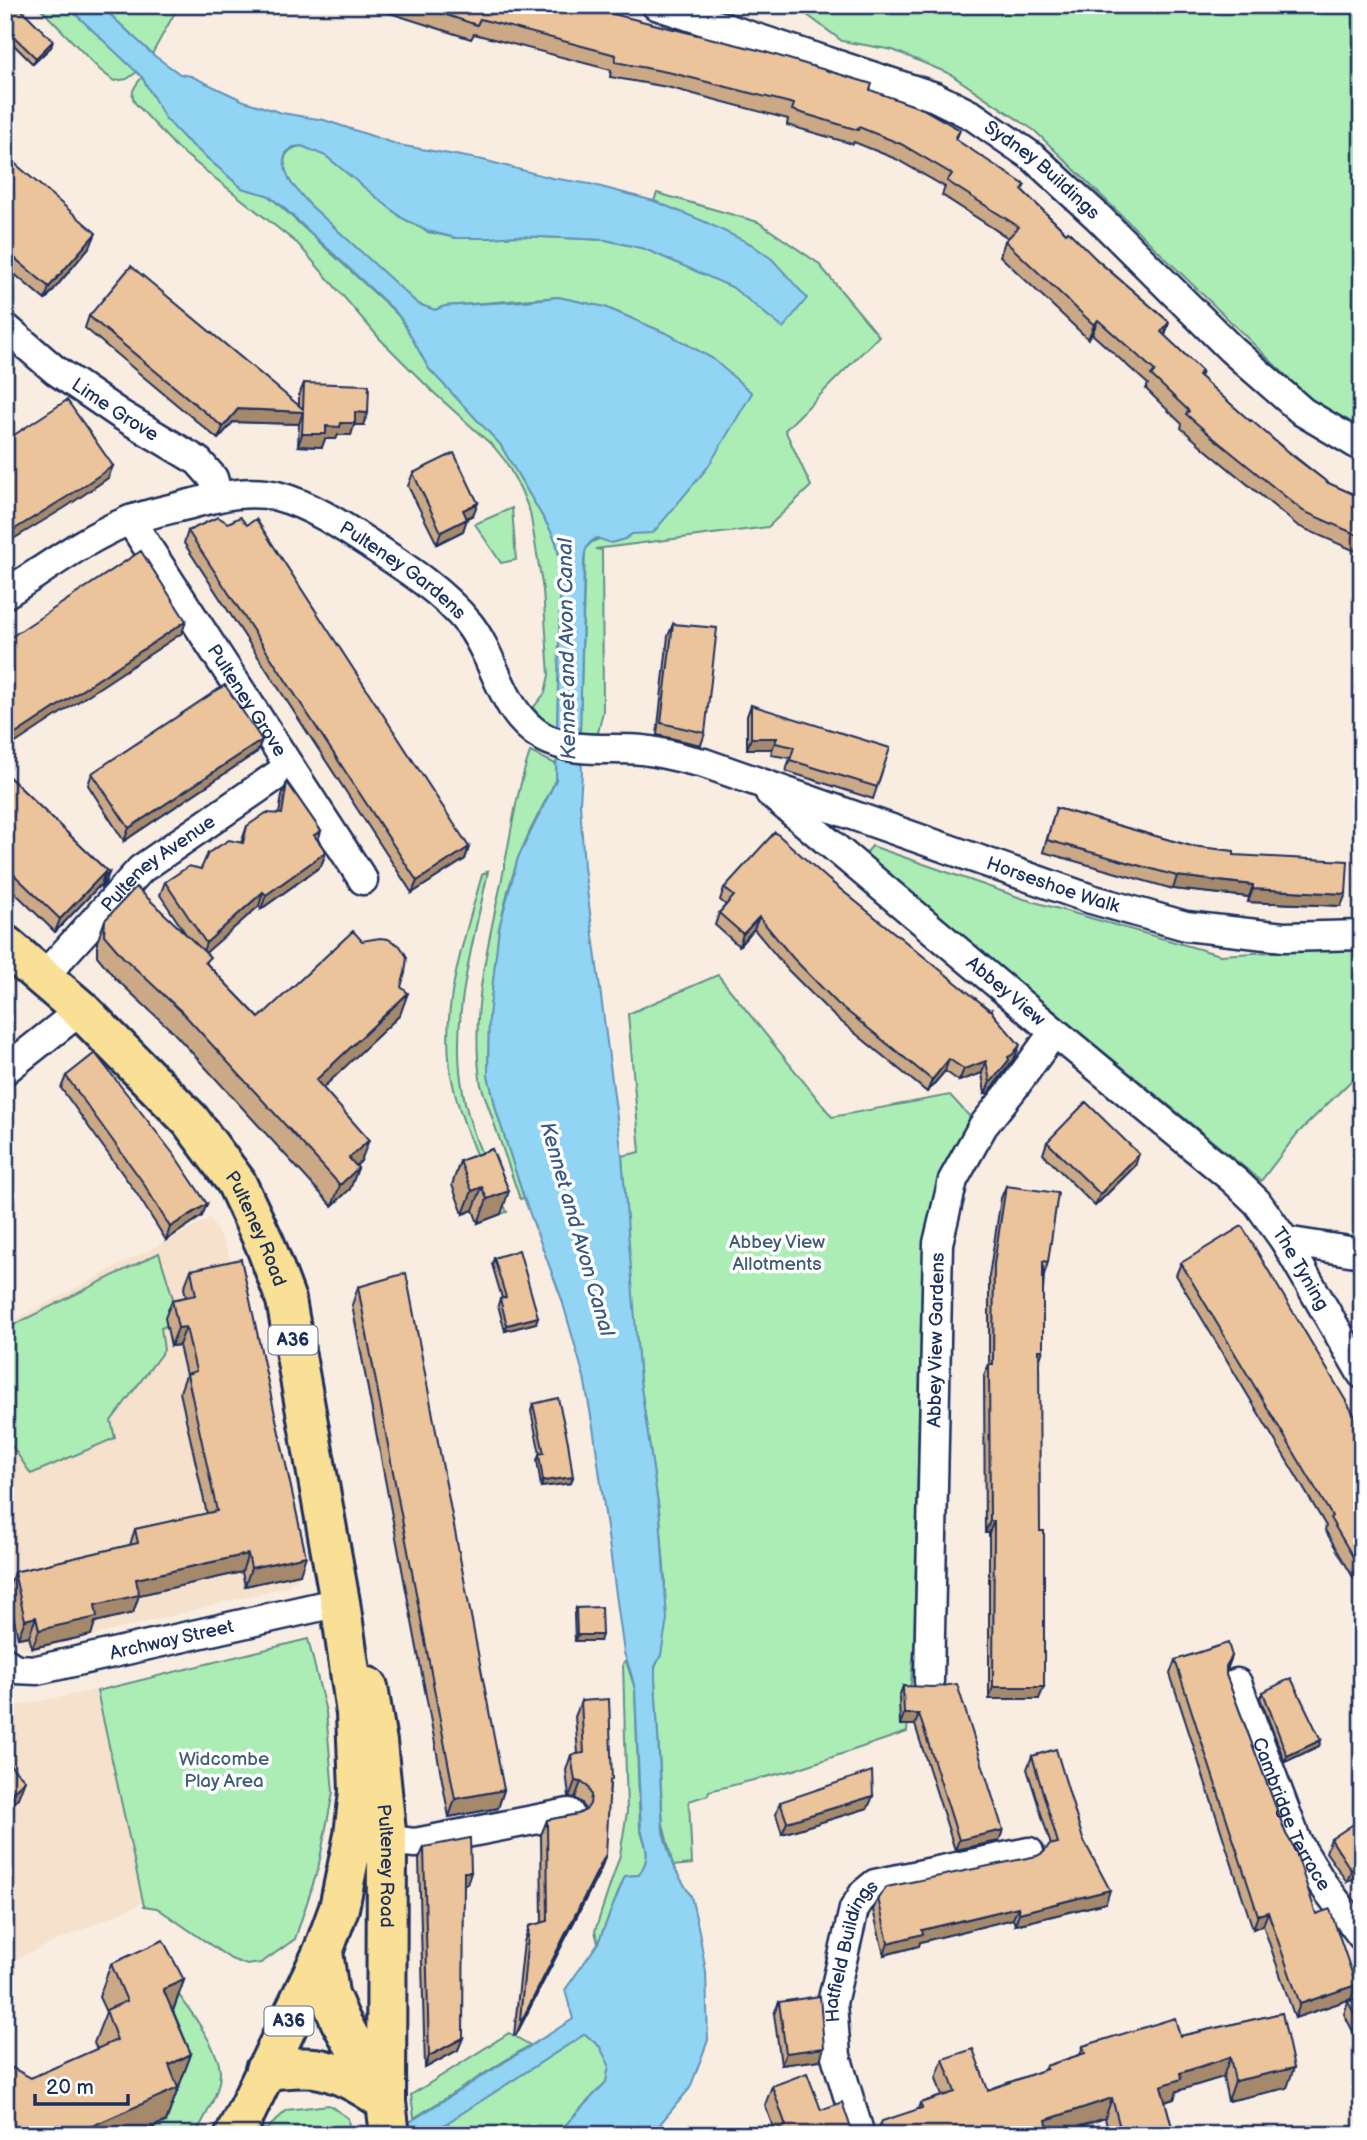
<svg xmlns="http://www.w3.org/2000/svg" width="1367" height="2140" font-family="'Balsamiq Sans',sans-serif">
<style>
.built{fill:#f5e1cc}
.green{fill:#acedb5;stroke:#648e8a;stroke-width:2}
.water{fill:#92d4f3;stroke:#6292b7;stroke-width:2}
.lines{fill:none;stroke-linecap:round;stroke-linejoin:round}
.street-casing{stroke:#1b2f5e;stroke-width:33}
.primary-casing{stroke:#1b2f5e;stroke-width:44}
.highway-casing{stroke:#1b2f5e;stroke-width:44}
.street{stroke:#fff;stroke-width:28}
.primary{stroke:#fadf96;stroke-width:38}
.highway{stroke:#fadf96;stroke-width:38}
.wall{fill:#cba986;stroke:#1b2f5e;stroke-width:2}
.shaded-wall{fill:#a5896d;stroke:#1b2f5e;stroke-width:2}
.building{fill:#ecc49c;stroke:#1b2f5e;stroke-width:2}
.labels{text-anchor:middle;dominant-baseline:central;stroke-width:7;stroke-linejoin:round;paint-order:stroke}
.shield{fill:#fff;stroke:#5f6d8e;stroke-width:2}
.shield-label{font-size:18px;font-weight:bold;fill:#1b2f5e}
.street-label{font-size:19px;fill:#1b2f5e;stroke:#fff}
.park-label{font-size:19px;fill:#3f5e74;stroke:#fff}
.water-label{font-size:21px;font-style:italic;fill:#395883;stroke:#fff}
</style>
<rect width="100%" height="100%" fill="#f9ede1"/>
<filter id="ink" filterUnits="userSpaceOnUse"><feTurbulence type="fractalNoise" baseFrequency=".0143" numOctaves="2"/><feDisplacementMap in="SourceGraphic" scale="14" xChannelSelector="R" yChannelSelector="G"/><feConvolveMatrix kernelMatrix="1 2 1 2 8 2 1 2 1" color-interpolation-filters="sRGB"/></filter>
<g filter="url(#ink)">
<path class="built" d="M210 1218 228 1252 242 1293 298 1571 297 1580 288 1586 33 1651 20 1646 5 1609V1325Z
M96 1690 142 1903 5 1964V1708Z"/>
<path class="green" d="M37 5H66L137 72 127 79 114 81 100 70Z
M100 5H176L178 7 152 54Z
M794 5H1362V429L1313 402 1035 131 950 74 893 50 842 41Z
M142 77 152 95 184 138 242 188 267 195 277 203 394 311 402 320 429 369 500 444 551 531 556 542 561 564 557 729 547 724 533 708 545 693 549 675 543 590 530 512 521 490 506 462 494 447 432 391 380 339 298 244 177 148 135 103C129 92 135 86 142 77Z
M302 146 326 156 402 218 428 232 456 238H488L517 236 606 240 645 249 694 270 732 287 752 302 751 244 654 201 657 193 758 222 818 263 879 336 785 430 811 486 768 527 595 549 602 550 603 711 598 733H580L585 550C596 530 616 545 632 534L713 359 670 335 605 307 558 297 445 306 435 310 418 304C391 280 364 255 337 230 321 215 303 201 291 183 281 167 280 149 302 146Z
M512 508 516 560 501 563 475 524Z
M530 752 556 764V780L531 829 518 858 508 891 499 929 489 1017 488 1075 497 1113 524 1198 520 1199 481 1085C470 1018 486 953 500 888 510 842 515 796 530 752Z
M872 846 1024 899 1220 955 1362 947V1070L1297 1134 1261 1181 870 860 867 852Z
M488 871C474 943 449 1019 463 1092 470 1134 491 1174 507 1212L501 1214C485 1174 464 1131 454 1089 436 1017 463 944 482 875Z
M718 975 832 1117 950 1095 971 1118 950 1154 937 1186 922 1273 914 1646 907 1732 794 1770 709 1791 708 1795 689 1801 692 1864 673 1866 663 1824 655 1679V1667L661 1655 665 1581 660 1517 640 1381 634 1315 622 1156 640 1152 628 1014Z
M159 1253 180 1321 161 1328 164 1350 111 1421 115 1438 31 1474 5 1436V1329Z
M308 1639 326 1712 333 1792 318 1869 295 1939 261 1963 247 1965 231 1959 157 1908 144 1906 97 1691Z
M626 1661 635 1689 640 1829C647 1849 651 1856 639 1875L625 1876 598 1943 595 1931 620 1855 627 1812 623 1663Z
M160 1970C176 1991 222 2049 220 2074 219 2095 205 2116 195 2135H137L167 2122 158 2098 180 2088 153 2022 173 2012 152 1972Z
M509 2033 530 2045 414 2118 411 2095Z
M585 2034 600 2047 610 2065 606 2082 556 2135H450L448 2122Z
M329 2105 348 2118 350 2135H260L262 2129H267L287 2110Z"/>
<path class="water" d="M66 5H100L152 54 180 74 191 76 244 101 282 113 324 120 399 145 483 160 552 178 590 184 654 201 703 221 751 244 773 260 807 298 783 328 732 287 645 249 606 240 517 236 488 238H456L428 231 402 218 326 156 302 146 293 147 286 153 284 160 286 171 291 183 309 204 418 304 435 310 445 306 526 301 558 297 605 307 670 335 713 359 752 393 708 467 653 533 632 534 625 539 611 543 597 538C587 543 585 549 584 560L580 733 582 773 580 803 584 867 622 1156 640 1381 660 1517 667 1619 661 1655 655 1667V1679L663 1832 673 1866 691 1896 699 1931 706 1972 708 2040 690 2088 651 2135H556L606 2082 609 2065 600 2047 585 2034 428 2135H389L573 2019 565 1990 598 1943 625 1876 639 1875C651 1856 647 1849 641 1829L635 1689 630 1670 624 1653 594 1433 584 1377 562 1300 524 1198 497 1113 488 1075 489 1017 499 928 518 858 556 780 561 564 556 542 551 531 500 444 429 369 402 320 395 311 282 206 267 195 242 188 184 138 165 118 142 77Z"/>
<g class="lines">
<g class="street-casing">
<g id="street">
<path id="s1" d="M656 5 935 97 973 116 1034 158 1098 217 1231 349 1303 412 1362 447"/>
<path id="s2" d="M5 327 55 370 121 415 198 461 213 478 218 497"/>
<path id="s3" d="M130 520 363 880"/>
<path id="s4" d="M5 594C45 569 84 539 128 521 149 513 172 509 194 503 222 496 249 489 277 496 311 505 342 526 371 545 406 568 442 591 469 624 497 660 501 714 543 737 574 754 608 747 642 750 663 752 684 759 704 763L1091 899 1186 926 1284 937 1362 935"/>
<path id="s5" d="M770 793 1039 1019 1235 1181 1257 1202 1285 1241 1362 1374"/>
<path id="s6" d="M42 978 141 869 289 767"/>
<path d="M5 1070 81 1010"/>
<path d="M1285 1241 1362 1253"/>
<path id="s7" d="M5 1662 16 1669 37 1670 340 1602"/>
<path id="s8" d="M929 1681 938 1243 953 1180 983 1126 1012 1090 1054 1032"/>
<path id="s9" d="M1237 1683 1297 1842 1322 1883 1362 1936"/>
<path d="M369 1838 415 1843 569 1813"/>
<path id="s10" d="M860 2135 836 2056 832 2003 854 1909 864 1893 875 1884 1029 1852"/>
</g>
</g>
<g class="primary-casing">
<g id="primary">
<path id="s11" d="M368 1687 377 1742 387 1841 386 2102 390 2135"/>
<path d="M323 1952 329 1994 340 2020 385 2101"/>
<path d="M265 2070C281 2069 299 2066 315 2068 341 2072 364 2086 385 2101"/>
</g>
</g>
<g class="highway-casing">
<g id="highway">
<path id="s12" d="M5 945 81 1010 190 1120 236 1182 265 1244 286 1300 340 1602 356 1713 359 1792 354 1835 339 1908 323 1952 235 2135"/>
</g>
</g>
<use href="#street" class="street"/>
<use href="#primary" class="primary"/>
<use href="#highway" class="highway"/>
</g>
<path class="wall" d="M365 5H599L597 10 870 90 960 130 956 140 1023 191 1066 233 1169 322 1165 336 1202 371 1200 377 1250 421 1328 483 1362 498V554L1298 526 1206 450 1181 428 1182 424 1146 389 1148 384 1092 334 1088 339 1000 256 1005 241 1008 238 942 195 945 187 896 159 854 142 853 144 787 125 788 119 667 87 610 77 611 70 474 34 471 39Z
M5 19 51 47 33 64 5 36Z
M5 155 91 245 45 300 5 266Z
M89 316 299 405V395L304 383 363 425H354L351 435H338L336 439H325L322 447 298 446 299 424 233 422 218 439 85 328Z
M413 473 473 515 467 518 463 531 437 544 408 486Z
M188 531 469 847 465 859 412 893 184 543Z
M673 624 705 733 701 745 657 735 668 636Z
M751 705 877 787 873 799 786 771 790 758 771 755 772 749H747V716Z
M257 752 124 841 88 785 92 773Z
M5 773 109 873 104 885 101 889V884L55 932 5 883Z
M287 782 321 831 318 841 326 852 321 866 261 909 259 906 206 952 207 964 259 1018 401 987 400 1015 322 1088 361 1161 356 1166 358 1168 350 1189 332 1206 174 1033 115 978 97 956V942L105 920 185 933 160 895 165 882 201 869 241 843 247 826 279 814 282 795Z
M1056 808 1191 846 1234 855 1341 906 1248 902 1249 897 1173 889 1043 852Z
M829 880 993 1014 1015 1057 988 1093 985 1094 982 1073 959 1081 945 1071 927 1092 833 1015 788 970 754 929 739 946 715 925 719 913 726 905 720 900 724 888Z
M66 1076 202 1216 166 1240 137 1194 61 1088Z
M1047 1142 1135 1166 1095 1206 1043 1154Z
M492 1149 501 1214 478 1223 473 1210 463 1214 452 1185 460 1161Z
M1006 1186 1048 1262 1044 1275 1039 1362V1699H989V1533H985L984 1376 989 1364V1276L1001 1198Z
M494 1258 536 1323 505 1331 498 1305 500 1299 502 1298 492 1264Z
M1181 1263 1362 1428V1592L1325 1530 1326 1526 1176 1275Z
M191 1270 300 1574 245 1586 242 1572 139 1595 133 1613 95 1622 91 1635 32 1648 29 1636 18 1638 8 1590 14 1572 130 1545 135 1529 207 1514 180 1392 186 1375 179 1345 171 1346 165 1318 172 1300 186 1297 184 1288Z
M358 1287 504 1790 498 1808 449 1817 352 1305Z
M533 1404 573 1477 571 1483 541 1487 537 1460 540 1454 531 1411Z
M576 1608 600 1641H575L574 1614Z
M1232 1656 1226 1672V1675L1316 1914 1351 1999 1295 2018 1263 1925 1253 1929 1170 1674 1175 1660Z
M903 1686 1003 1830 999 1841 955 1850 915 1725H900L899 1697Z
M1263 1692 1321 1740 1319 1746 1285 1762 1260 1698Z
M581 1701 610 1785 601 1869 516 2035H514L524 1942 529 1926 542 1923 541 1835 547 1820 578 1814 585 1810 582 1803 575 1798 569 1797 566 1770 571 1755 578 1754 575 1717Z
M1032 1756 1083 1839 1106 1903 1015 1925 1013 1919 920 1942 919 1946 884 1955 873 1910 878 1898 1037 1856 1044 1852 1051 1845 1027 1769Z
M780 1802 868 1808 782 1834 776 1814Z
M1362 1821V1873L1347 1882 1326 1852 1331 1839Z
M424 1847 471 1872 467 1884H464L458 2050 425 2068 419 1859Z
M111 1964 184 1980 173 2011 191 2054 166 2121 135 2135H5L31 2078 97 2049 94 2043 106 2012 99 1997Z
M1362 1995V2049L1344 2014 1348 2002Z
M779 2002 820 2060 781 2065 774 2014Z
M1282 2013 1287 2088 1228 2101 1223 2077 1177 2091 1174 2099 1165 2102 1174 2135H1109L1105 2118 1054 2135H761L774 2130 765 2105 772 2086 821 2110 852 2131 871 2132 918 2109 920 2103 942 2096 936 2078 943 2059 988 2090 1044 2070 1046 2066 1080 2055 1083 2046 1180 2036Z"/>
<path class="shaded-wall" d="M53 41 51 47 33 64 36 58Z
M96 233 91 245 45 300 49 287Z
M1098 320 1092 334 1088 339 1094 325Z
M1169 322 1164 337 1161 332Z
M238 409 303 412 299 424 233 422 218 439 223 427Z
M355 412 368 413 363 425H354L351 435H338L336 439H325L322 447 298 446 302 434 341 423Z
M113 466 108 478 66 507 5 544V535Z
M478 503 473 515 458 522 463 510Z
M467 519 463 531 437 544 441 532Z
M186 621 182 633 5 750V741Z
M751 738H777L772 749H747Z
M262 740 257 752 124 841 129 828Z
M321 831 316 845 314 835Z
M469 847 465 859 412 893 417 881Z
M326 852 321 866 261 909 266 895Z
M105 872 101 884 55 932 60 919Z
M109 873 104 885 101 889 105 876Z
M1177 876 1253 885 1249 897 1173 889Z
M1253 889 1346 894 1341 906 1248 902Z
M263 892 259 906 201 957 206 943Z
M759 917 754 929 739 946 743 934Z
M408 993 400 1015 308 1102 316 1080Z
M11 1017 5 1033V1022Z
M1020 1045 1015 1057 988 1093 985 1094 990 1082 1008 1057Z
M949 1059 945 1071 927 1092 932 1080Z
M986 1061 982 1073 959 1081 964 1069Z
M369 1140 361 1161 341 1179 349 1158Z
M1139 1154 1135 1166 1095 1206 1100 1194Z
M11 1162 7 1174 5 1176V1167Z
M358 1168 350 1189 332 1206 340 1185Z
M482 1187 473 1210 463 1214 472 1191Z
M509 1191 501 1214 478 1223 487 1199Z
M207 1204 202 1216 166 1240 170 1227Z
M538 1317 536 1323 505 1331 507 1325Z
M186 1327 179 1345 171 1346 178 1328Z
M1039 1350H1043L1039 1362Z
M573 1477 571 1483 541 1487 543 1481Z
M990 1521H994L989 1533H985Z
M248 1554 242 1572 139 1595 133 1613 95 1622 91 1635 32 1648 39 1630 95 1605 136 1579Z
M306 1556 300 1574 245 1586 251 1568Z
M36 1617 29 1636 18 1638 25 1620Z
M577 1635H602L600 1641H575Z
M1232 1656 1227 1670 1221 1680 1226 1666Z
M993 1687H1044L1039 1699H989Z
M904 1714H919L915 1725H900Z
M1321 1740 1319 1746 1285 1762 1287 1756Z
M25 1780 18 1798 5 1811V1799Z
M575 1781 581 1782 575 1798 569 1797Z
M504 1790 498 1808 449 1817 455 1799Z
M873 1796 868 1808 782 1834 787 1822Z
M1003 1830 999 1841 955 1850 959 1840Z
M606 1854 601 1869 516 2035 522 2020Z
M1362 1863V1873L1347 1882 1351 1870Z
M464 1872H471L467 1884H459Z
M1110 1890 1106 1903 1015 1925 1019 1913Z
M1018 1907 1013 1919 920 1942 919 1946 884 1955 888 1943 922 1930Z
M1268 1912 1263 1925 1253 1929 1258 1915Z
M184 1980 172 2013 163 1989Z
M1356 1985 1351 1999 1295 2018 1300 2004Z
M463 2038 458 2050 425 2068 429 2056Z
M824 2048 820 2060 781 2065 786 2053Z
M191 2054 166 2121 135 2135H72L169 2065Z
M1230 2057 1223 2077 1177 2091 1174 2099 1154 2105 1161 2086 1180 2073Z
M1294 2068 1287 2088 1228 2101 1235 2081Z
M1112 2098 1105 2118 1054 2135H1040L1046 2120Z"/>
<path class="building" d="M416 5H599L597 10 762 51 872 84 870 90 923 109 960 130 955 139 1025 185 1022 190 1066 233 1068 231 1098 261 1169 322 1161 332 1202 371 1198 375 1250 421 1251 420 1289 453 1328 483 1362 498V537L1303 511 1211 436 1186 414 1189 411 1151 375 1155 371 1098 320 1094 325 1005 241 1019 227 947 181 952 174 901 144 859 127 858 130 792 110 794 104 672 73 615 62 616 55 480 19 477 25Z
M18 6 53 41 36 58 5 28V19Z
M5 155 96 233 49 287 5 250Z
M131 266 303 409 304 383 369 385 368 413 355 412V423H341L340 427 326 426V434H302L303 412 238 409 223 427 89 316Z
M67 400 113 466 70 495 5 535V441Z
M454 453 478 503 463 510 467 519 441 532 413 473Z
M218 517 228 523 240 517 247 525 256 519 469 847 417 881 188 531Z
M141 551 186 621 5 741V641Z
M673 624 717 628 705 733 661 723Z
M225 685 262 740 129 828 92 773Z
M751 705 890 748 877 787 790 760 794 747 775 743 777 738H751Z
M5 773 109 873 105 876V872L60 919 5 866Z
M287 782 321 831 314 835 326 852 266 895 263 892 206 943 165 882 189 866 201 869 208 853 229 840 243 843 247 826 266 813 282 814Z
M1056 808 1191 846 1234 851V855L1348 861 1346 894 1253 889V885L1177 876 1047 840Z
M775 832 829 880 990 1010 992 1009 993 1014 1020 1045 1012 1055 1008 1057 1009 1060 992 1081 990 1082 986 1061 964 1069 949 1059 932 1080 837 1003 793 958 759 917 743 934 719 913 734 896 724 888Z
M136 887 210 957 205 962 259 1018 353 931 362 941 380 938 388 939 400 946 407 957 405 973 401 987 408 993 316 1080 369 1140 349 1158 358 1168 340 1185 182 1012 123 957 104 935 105 920Z
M5 992 11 999V1017L5 1022Z
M95 1053 175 1156 207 1204 170 1227 142 1181 66 1076Z
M1086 1102 1139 1154 1100 1194 1047 1142Z
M492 1149 509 1191 487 1199 482 1187 472 1191 460 1161Z
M5 1154 11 1162 5 1167Z
M1006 1186 1058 1193 1048 1262 1043 1261V1350H1039L1040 1531H1044V1687H993L994 1521H990L989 1364H993L994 1264Z
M1242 1226 1362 1428V1572L1330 1518 1332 1516 1181 1263Z
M519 1250 538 1317 507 1325 500 1299 506 1297 494 1258Z
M241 1259 306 1556 251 1568 248 1554 136 1579 139 1595 95 1605 97 1617 39 1630 36 1617 25 1620 14 1572 138 1543 135 1529 217 1511 187 1374 196 1371 186 1327 178 1328 172 1300 196 1295 191 1270Z
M406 1273 504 1790 455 1799 358 1287Z
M558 1398 568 1442 573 1477 543 1481 539 1454 544 1453 533 1404Z
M601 1607 602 1635H577L576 1608Z
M1228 1643 1232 1656 1226 1666V1675L1286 1834 1295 1849 1316 1914 1330 1909 1356 1985 1300 2004 1268 1912 1258 1915 1175 1660Z
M1291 1678 1321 1740 1287 1756 1263 1692Z
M957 1684 1003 1830 959 1840 919 1714H904L903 1686 933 1687Z
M609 1699 612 1780H610L606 1854 522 2020H520L529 1926 548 1921 547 1820 578 1814 586 1810 590 1804 591 1795 588 1787 581 1782 575 1781 571 1755 584 1753 581 1701Z
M1056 1749 1083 1839 1110 1890 1019 1913 1018 1907 922 1930 923 1934 888 1943 878 1898 887 1887 1037 1856 1044 1852 1049 1845 1058 1843 1032 1756Z
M5 1760 25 1780 5 1799Z
M872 1771 873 1796 787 1822 780 1802Z
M1361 1819 1362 1821V1863L1351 1870 1331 1839Z
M470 1838 471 1872H464L463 2038 429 2056 424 1847Z
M163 1940 184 1980 163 1989 191 2054 169 2065 178 2088 72 2135H5V2064L31 2078 117 2040 106 2010 127 2001 111 1964Z
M1362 1995V2028L1348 2002Z
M820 1996 824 2048 786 2053 779 2002Z
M1282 2013 1294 2068 1235 2081 1230 2057 1180 2073 1181 2079 1161 2086 1174 2135H1122L1112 2098 1046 2120 1049 2135H761L786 2126 772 2086 807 2073 821 2110 842 2102 852 2131 858 2129 864 2132H871L879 2127 882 2121 922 2108 920 2103 955 2092 943 2059 973 2049 988 2090 1047 2069 1046 2066 1085 2053 1083 2046 1175 2018 1180 2036Z"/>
</g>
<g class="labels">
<g class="shield">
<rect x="268.5" y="1325.5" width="49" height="29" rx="5"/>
<rect x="264.5" y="2006.5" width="49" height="29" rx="5"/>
</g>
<g class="shield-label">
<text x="293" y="1340">A36</text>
<text x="289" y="2021">A36</text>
</g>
<g class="street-label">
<text stroke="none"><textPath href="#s1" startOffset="424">Sydney Buildings</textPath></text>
<text stroke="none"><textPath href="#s2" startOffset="138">Lime Grove</textPath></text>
<text stroke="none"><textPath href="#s4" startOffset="443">Pulteney Gardens</textPath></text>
<text stroke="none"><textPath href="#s3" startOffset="215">Pulteney Grove</textPath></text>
<text stroke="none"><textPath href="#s6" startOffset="164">Pulteney Avenue</textPath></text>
<text stroke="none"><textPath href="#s4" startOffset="1200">Horseshoe Walk</textPath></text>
<text stroke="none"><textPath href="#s5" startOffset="308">Abbey View</textPath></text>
<text stroke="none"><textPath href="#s12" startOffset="383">Pulteney Road</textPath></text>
<text stroke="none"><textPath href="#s5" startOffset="716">The Tyning</textPath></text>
<text stroke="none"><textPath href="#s8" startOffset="341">Abbey View Gardens</textPath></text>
<text stroke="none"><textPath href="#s7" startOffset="172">Archway Street</textPath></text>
<text stroke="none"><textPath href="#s9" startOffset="142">Cambridge Terrace</textPath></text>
<text stroke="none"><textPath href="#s11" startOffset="180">Pulteney Road</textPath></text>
<text stroke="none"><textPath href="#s10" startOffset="191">Hatfield Buildings</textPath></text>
</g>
<g class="park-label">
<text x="777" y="1242">Abbey View<tspan x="777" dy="22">Allotments</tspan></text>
<text x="224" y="1759">Widcombe<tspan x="224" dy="22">Play Area</tspan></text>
</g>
<g class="water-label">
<text transform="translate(567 649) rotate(-91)">Kennet and Avon Canal</text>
<text transform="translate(577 1229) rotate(74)">Kennet and Avon Canal</text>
</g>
</g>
<rect width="1367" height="2140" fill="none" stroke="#fff" stroke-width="28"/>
<rect x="14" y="14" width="1339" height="2112" fill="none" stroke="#1b2f5e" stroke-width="2.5" filter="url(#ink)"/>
<path d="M35 2094v10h93v-10" fill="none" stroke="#1b2f5e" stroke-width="3.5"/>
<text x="46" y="2094" font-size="21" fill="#1b2f5e" stroke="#ffffff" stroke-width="5" paint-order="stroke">20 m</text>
</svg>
